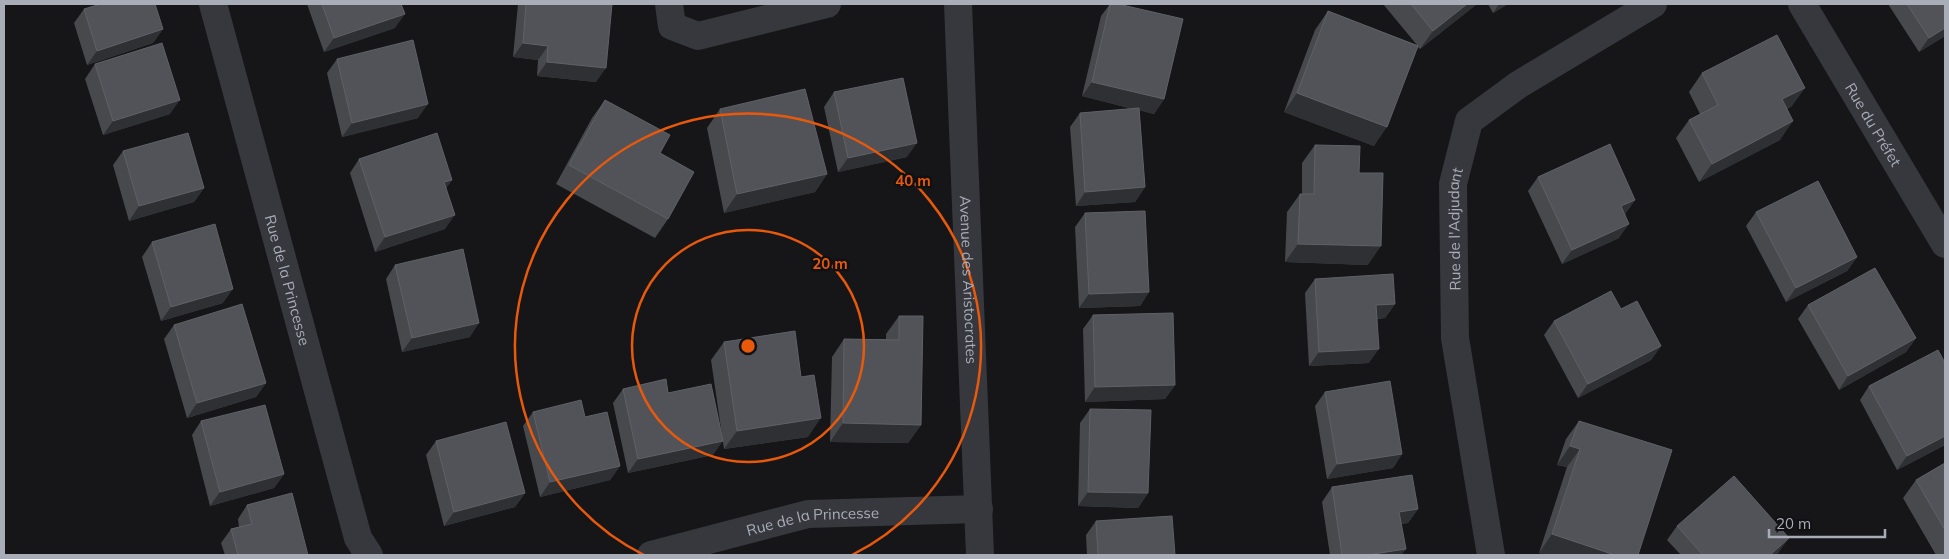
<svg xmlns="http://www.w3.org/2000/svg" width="1949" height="559" font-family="Mulish,sans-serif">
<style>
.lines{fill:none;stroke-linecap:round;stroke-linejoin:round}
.minor{stroke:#37383d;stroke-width:28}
.wall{fill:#47494d}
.shaded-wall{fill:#2f3033}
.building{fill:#525359;stroke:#5f6168}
.ring{fill:none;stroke:#e8590c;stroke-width:2.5}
.labels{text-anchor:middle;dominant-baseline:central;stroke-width:5;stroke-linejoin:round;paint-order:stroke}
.street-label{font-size:15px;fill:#a8adb8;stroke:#111113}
.centre{fill:#e8590c;stroke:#111113;stroke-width:2.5}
.ring-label{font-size:15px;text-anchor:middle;font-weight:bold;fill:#e8590c;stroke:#111113;stroke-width:5;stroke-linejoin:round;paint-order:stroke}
</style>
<rect width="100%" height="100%" fill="#161618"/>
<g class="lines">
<g class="minor">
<path id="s1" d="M213 4 358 538 369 555"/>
<path d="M669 4 672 26 698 36 827 4"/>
<path id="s2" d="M958 4 980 555"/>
<path id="s3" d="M1802 4 1945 244"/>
<path id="s4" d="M651 555 808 514 979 509"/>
<path id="s5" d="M1491 555 1455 338 1453 184 1469 121 1518 85 1653 4"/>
</g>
</g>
<path class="wall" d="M307 4H401L395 28 324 52Z
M518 4H612L596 82 537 76 538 60 513 57Z
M1110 4H1118L1164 99 1154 114 1139 110 1145 187 1135 202 1076 206 1070 127 1080 113 1133 109 1082 96 1101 16Z
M1383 4H1477L1420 49 1418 47 1374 146 1284 112 1315 30 1328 11 1417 45Z
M1488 4H1508L1493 13Z
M1888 4H1945V36L1919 52Z
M84 9 163 29 153 43 87 65 74 23Z
M337 59 418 118 342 137 327 73Z
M95 64 170 114 103 135 85 79Z
M1702 73 1792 106 1787 109 1780 140 1699 182 1676 138 1689 120 1700 114 1689 92Z
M834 92 907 157 838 172 824 107Z
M605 100 660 153 668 219 655 238 556 184 592 118Z
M720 109 827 174 815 192 724 213 707 128Z
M1315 145 1359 173 1368 265 1285 262 1287 212 1300 194H1302V163Z
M123 151 204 188 194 202 129 221 113 165Z
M359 159 452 180 446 188 445 229 375 252 350 173Z
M1538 177 1635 200 1625 214 1619 238 1562 264 1528 191Z
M1756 212 1857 257 1847 271 1786 302 1746 226Z
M1085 213 1149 292 1140 306 1079 308 1075 227Z
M152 242 223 303 161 321 142 257Z
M395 265 470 337 402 352 386 279Z
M1315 279 1395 304 1385 318 1377 319 1369 363 1309 366 1305 293Z
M1808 305 1916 338 1906 352 1839 390 1798 319Z
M1621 309 1661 346 1651 360 1578 398 1544 335 1554 321Z
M1093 315 1175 385 1165 399 1085 402 1083 329Z
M899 316 921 425 908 443 830 442 832 357 844 339H886V334Z
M174 325 266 383 256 397 187 418 164 339Z
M724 342 808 437 724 449 711 360Z
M1869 386 1945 445 1897 470 1860 400Z
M623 389 668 393 713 455 628 473 613 403Z
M1325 392 1402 454 1393 468 1327 479 1315 406Z
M1090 409 1148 493 1138 508 1078 506 1080 423Z
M533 412 585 417 620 466 610 480 540 497 523 426Z
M201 421 284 474 274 488 210 506 192 435Z
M1579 421 1638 555H1546L1539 553 1567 467 1557 465 1566 439Z
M436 441 525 493 515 507 444 526 426 455Z
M1945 463V555H1936L1903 498 1916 480Z
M1332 487 1418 509 1408 523 1401 524 1406 549 1401 555H1330L1322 502Z
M247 505 308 555H225L221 543 231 529 239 527 238 519Z
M1096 521 1175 555H1087L1086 535Z
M1677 526 1779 552 1776 555H1681L1667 540Z"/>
<path class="shaded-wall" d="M1467 4H1477L1420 49 1433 31Z
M1499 4H1508L1493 13Z
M405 14 395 28 324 52 334 38Z
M1945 28V36L1919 52 1929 38Z
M163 29 153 43 87 65 97 51Z
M523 43 548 46 538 60 513 57Z
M547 62 606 68 596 82 537 76Z
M1092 82 1164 99 1154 114 1082 96Z
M1805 88 1792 106 1769 118 1782 99Z
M1297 93 1387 127 1374 146 1284 112Z
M180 100 170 114 103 135 113 121Z
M428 104 418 118 342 137 352 123Z
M1793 121 1780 140 1699 182 1712 164Z
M917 143 907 157 838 172 848 158Z
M827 174 815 192 724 213 737 194Z
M452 180 442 194 444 182Z
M1145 187 1135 202 1076 206 1085 192Z
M204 188 194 202 129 221 139 206Z
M1635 200 1625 214 1611 220 1621 206Z
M455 215 445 229 375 252 385 237Z
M1629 224 1619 238 1562 264 1572 250Z
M1298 244 1381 246 1368 265 1285 262Z
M1857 257 1847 271 1786 302 1796 288Z
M233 289 223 303 161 321 171 307Z
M1149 292 1140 306 1079 308 1089 294Z
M1395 304 1385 318 1366 319 1376 305Z
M479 323 470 337 402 352 412 338Z
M1916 338 1906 352 1839 390 1848 376Z
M1661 346 1651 360 1578 398 1588 384Z
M1379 349 1369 363 1309 366 1319 352Z
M266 383 256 397 187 418 197 403Z
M1175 385 1165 399 1085 402 1095 387Z
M821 418 808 437 724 449 737 431Z
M843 423 921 425 908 443 830 442Z
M1945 436V445L1897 470 1907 456Z
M723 441 713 455 628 473 638 459Z
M1570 446 1580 449 1567 467 1557 465Z
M1402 454 1393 468 1327 479 1337 464Z
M620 466 610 480 540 497 550 482Z
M284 474 274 488 210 506 220 492Z
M1088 492 1148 493 1138 508 1078 506Z
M525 493 515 507 444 526 454 512Z
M1418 509 1408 523 1389 526 1399 512Z
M1552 534 1615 555H1546L1539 553Z
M1789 538 1779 552 1776 555H1770Z
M1406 549 1401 555H1367Z"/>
<path class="building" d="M101 4H155L163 29 97 51 84 9Z
M322 4H401L405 14 334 38Z
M526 4H612L606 68 547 62 548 46 523 43Z
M1110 4H1118L1183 19 1164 99 1092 82Z
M1411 4H1467L1433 31Z
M1907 4H1945V28L1929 38Z
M1328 11 1418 46 1387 127 1297 93Z
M1777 35 1805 88 1782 99 1793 121 1712 164 1689 120 1718 105 1702 73Z
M413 40 428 104 352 123 337 59Z
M162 43 180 100 113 121 95 64Z
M903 78 917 143 848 158 834 92Z
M805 89 827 174 737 194 720 109Z
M605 100 670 135 660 153 694 172 668 219 569 165Z
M1139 108 1145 187 1085 192 1080 113Z
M188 133 204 188 139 206 123 151Z
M437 133 452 180 444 182 455 215 385 237 359 159Z
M1610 144 1635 200 1621 206 1629 224 1572 250 1538 177Z
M1315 145 1360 146 1359 173H1383L1381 246 1298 244 1300 194H1314Z
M1818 181 1857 257 1796 288 1756 212Z
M1145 211 1149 292 1089 294 1085 213Z
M215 224 233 289 171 307 152 242Z
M463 249 479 323 412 338 395 265Z
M1875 268 1916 338 1848 376 1808 305Z
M1393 274 1395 304 1376 305 1379 349 1319 352 1315 279Z
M1611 291 1621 309 1637 301 1661 346 1588 384 1554 321Z
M242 304 266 383 197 403 174 325Z
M1173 313 1175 385 1095 387 1093 315Z
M899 316H923L921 425 843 423 844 339 899 340Z
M795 331 801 377 814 375 821 418 737 431 724 342Z
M1938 350 1945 363V436L1907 456 1869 386Z
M666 379 668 393 711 384 723 441 638 459 623 389Z
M1390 381 1402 454 1337 464 1325 392Z
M581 400 585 417 607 412 620 466 550 482 533 412Z
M265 405 284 474 220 492 201 421Z
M1090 409 1151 410 1148 493 1088 492Z
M1579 421 1672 450 1638 555H1615L1552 534 1580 449 1570 446Z
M506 422 525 493 454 512 436 441Z
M1945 463V530L1916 480Z
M1412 475 1418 509 1399 512 1406 549 1367 555H1342L1332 487Z
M1734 476 1789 538 1770 555H1703L1677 526Z
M292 493 308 555H238L231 529 252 524 247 505Z
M1172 516 1175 555H1098L1096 521Z"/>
<g class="ring">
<circle cx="748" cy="346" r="116"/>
<path d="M644 555A233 233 0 1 1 852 555"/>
</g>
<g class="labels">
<g class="street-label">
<text stroke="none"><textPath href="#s3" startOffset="140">Rue du Préfet</textPath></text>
<text stroke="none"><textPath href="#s5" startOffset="329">Rue de l'Adjudant</textPath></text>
<text stroke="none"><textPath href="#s2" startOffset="276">Avenue des Aristocrates</textPath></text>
<text stroke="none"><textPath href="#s1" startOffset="286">Rue de la Princesse</textPath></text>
<text stroke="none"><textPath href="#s4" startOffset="166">Rue de la Princesse</textPath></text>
</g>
</g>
<circle cx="748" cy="346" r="8" class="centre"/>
<g class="ring-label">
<text x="913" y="186">40 m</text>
<text x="830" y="269">20 m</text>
</g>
<rect width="1949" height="559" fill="none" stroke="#a8adb8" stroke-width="10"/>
<path d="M1769 529v8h116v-8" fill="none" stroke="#a8adb8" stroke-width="2.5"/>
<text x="1776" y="529" font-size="15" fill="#a8adb8" stroke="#111113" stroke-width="4" paint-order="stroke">20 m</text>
</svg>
